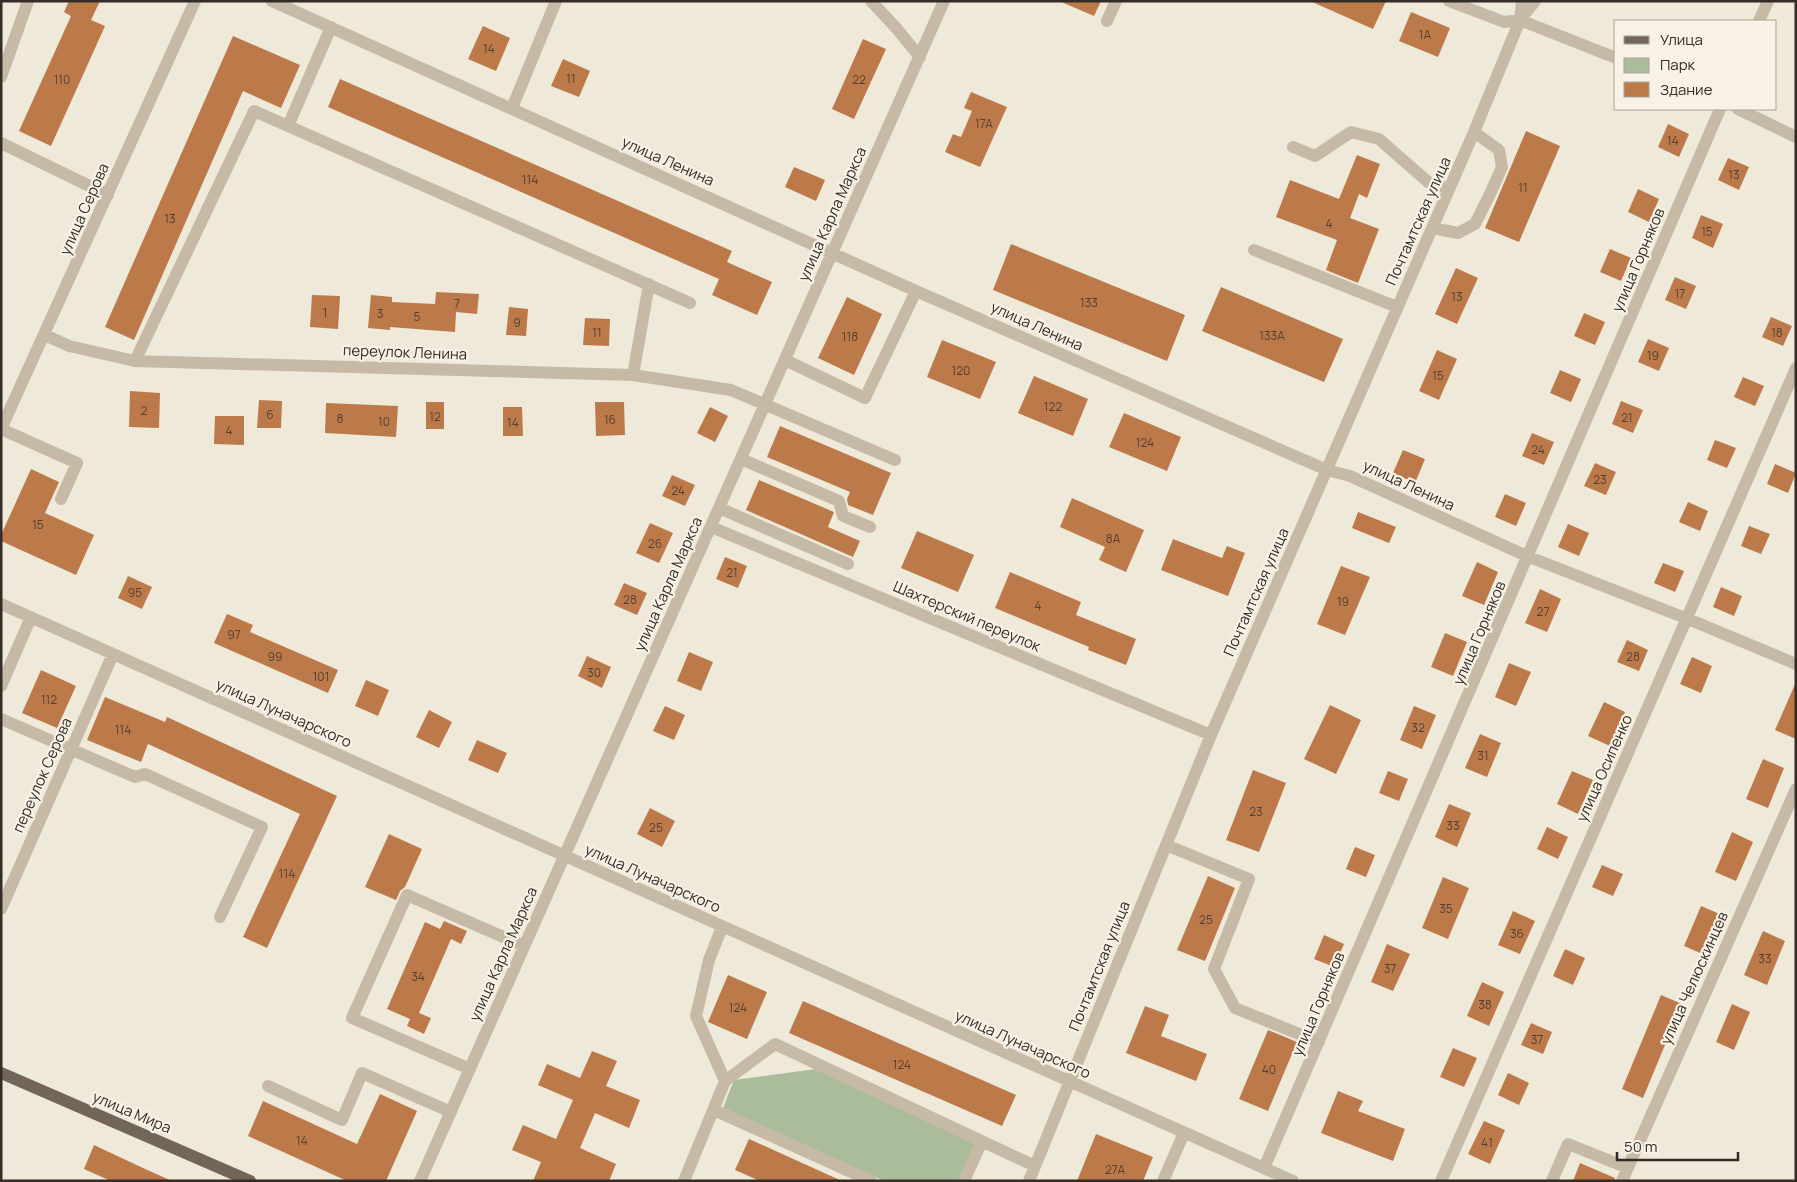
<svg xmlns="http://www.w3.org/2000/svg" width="1797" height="1182" font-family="Manrope,sans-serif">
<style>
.green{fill:#abbc9b}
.building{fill:#bc7a4b}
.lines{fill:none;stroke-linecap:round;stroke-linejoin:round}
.minor{stroke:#c6baa7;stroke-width:12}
.major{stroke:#736659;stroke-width:12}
.labels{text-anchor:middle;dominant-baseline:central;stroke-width:4.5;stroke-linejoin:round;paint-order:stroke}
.number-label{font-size:12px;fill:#554030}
.street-label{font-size:15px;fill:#332c27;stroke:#f7f2e5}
</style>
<rect width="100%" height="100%" fill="#efe9d9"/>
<path class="green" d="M816 1069 977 1143 960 1181H884L723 1108 734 1080Z"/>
<path class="building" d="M69 1H100L91 20 105 26 51 146 19 131 71 16 64 12Z
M1059 1H1101L1094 16Z
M1310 1H1386L1373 29Z
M1411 12 1450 28 1438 57 1399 41Z
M483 26 510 38 496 71 468 59Z
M233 36 300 65 281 108 243 91 134 340 105 327Z
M863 39 886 49 854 119 832 109Z
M563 59 590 71 579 97 551 86Z
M340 79 732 251 727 262 772 282 757 315 712 295 719 279 328 107Z
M971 92 1007 107 980 167 945 152 953 134 961 137 972 111 964 108Z
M1668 124 1689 134 1679 157 1658 147Z
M1526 131 1560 146 1519 242 1485 228Z
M1357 155 1380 164 1367 198 1359 194 1350 218 1379 229 1358 283 1326 270 1337 240 1276 217 1290 180 1339 199Z
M1728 158 1749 167 1739 190 1718 180Z
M794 167 825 180 816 201 785 187Z
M1638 189 1659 199 1649 222 1628 212Z
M1701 215 1723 224 1713 248 1692 238Z
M1011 244 1185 315 1167 361 993 290Z
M1610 249 1631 258 1621 281 1600 272Z
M1456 268 1478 278 1457 324 1435 314Z
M1675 277 1696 286 1686 309 1665 300Z
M1221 287 1343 339 1324 382 1202 331Z
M436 292 479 294 477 314 456 312 455 332 390 327V330L368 328 371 295 392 297V302L435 304Z
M312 295 340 296 338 329 310 327Z
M847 297 882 314 854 375 818 358Z
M509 307 528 309 526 336 506 335Z
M1584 313 1605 322 1595 345 1574 336Z
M1771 317 1792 326 1783 346 1762 337Z
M585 318 610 319 609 346 583 345Z
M1648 339 1669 348 1659 371 1638 362Z
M942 340 996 362 980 399 927 377Z
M1437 350 1457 359 1439 400 1419 391Z
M1560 370 1581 379 1571 402 1550 393Z
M1034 376 1088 399 1073 436 1018 413Z
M1743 377 1764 386 1755 406 1734 397Z
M130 391 160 393 159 428 129 427Z
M259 400 282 401 281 428H257Z
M1621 401 1643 410 1633 433 1612 424Z
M426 402H444V429H426Z
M595 402H624L625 435 596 436Z
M326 403 398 406 396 437 325 433Z
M503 407H522L523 436H503Z
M710 407 728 416 715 442 697 433Z
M1124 413 1181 437 1167 471 1109 447Z
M215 416H244V445L214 444Z
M780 426 891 473 873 515 848 505 847 499 850 492 767 457Z
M1532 433 1554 442 1544 465 1522 456Z
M1715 440 1736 448 1727 468 1707 460Z
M1403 450 1425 459 1415 483 1393 473Z
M1595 463 1616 472 1606 495 1584 486Z
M1775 464 1796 473 1788 493 1767 484Z
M31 469 59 482 45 513 94 535 76 575 1 541V535Z
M672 475 695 485 685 506 662 496Z
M759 480 834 512 828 527 860 541 853 557 746 510Z
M1505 494 1526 503 1516 526 1495 517Z
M1072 498 1144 530 1126 572 1099 560 1105 547 1060 527Z
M1688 502 1708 511 1700 531 1679 522Z
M1358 512 1396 527 1389 543 1352 528Z
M650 523 673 533 659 563 636 553Z
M1568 524 1589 533 1579 556 1558 547Z
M1749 526 1770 534 1761 554 1741 546Z
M917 531 974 555 958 592 901 568Z
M1173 539 1222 558 1227 546 1245 553 1228 596 1161 570Z
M725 557 747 566 738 588 716 579Z
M1477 562 1498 572 1484 605 1462 596Z
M1663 563 1684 571 1675 592 1654 583Z
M1341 566 1370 577 1345 635 1317 624Z
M1010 572 1081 602 1076 615 1136 639 1126 665 1088 650 1089 647 995 608Z
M128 576 152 587 142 609 118 598Z
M624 583 647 593 637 615 614 605Z
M1721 587 1742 596 1734 616 1713 607Z
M1540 589 1561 599 1547 632 1525 623Z
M227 614 253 625 250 632 338 670 328 693 214 643Z
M1445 633 1467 642 1453 676 1431 667Z
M1627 640 1648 650 1639 671 1617 662Z
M689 652 713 662 701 691 677 681Z
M587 656 611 667 602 688 578 676Z
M1692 657 1712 666 1701 693 1680 684Z
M1509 663 1531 672 1516 706 1495 697Z
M41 670 76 686 57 728 22 713Z
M366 680 389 690 378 716 355 706Z
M1796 682V739L1775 730Z
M105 697 165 722 167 717 337 796 267 948 243 937 300 814 148 744 141 762 87 740Z
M1604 702 1625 712 1610 746 1588 736Z
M1330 705 1361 720 1336 774 1304 759Z
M665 706 685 715 674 740 653 731Z
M1414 706 1436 715 1422 749 1400 740Z
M429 710 452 722 439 748 416 737Z
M1480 734 1501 743 1487 777 1465 768Z
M477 740 507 753 498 773 468 760Z
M1763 759 1784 768 1768 808 1746 799Z
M1253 770 1286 783 1259 852 1226 840Z
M1388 771 1408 779 1399 801 1379 793Z
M1572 771 1593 780 1578 814 1557 804Z
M1449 804 1471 813 1457 847 1435 837Z
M650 808 675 821 662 847 637 834Z
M1547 827 1568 837 1558 859 1537 849Z
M1732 832 1753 842 1736 881 1715 872Z
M389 834 422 849 405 887 400 891 396 900 365 887Z
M1355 847 1375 855 1366 877 1346 869Z
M1602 865 1623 874 1613 896 1592 887Z
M1208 876 1235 888 1205 961 1177 950Z
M1443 877 1469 888 1448 939 1422 928Z
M1701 906 1722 915 1705 955 1684 946Z
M1513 911 1535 921 1520 954 1498 945Z
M444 921 467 931 461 944 451 939 419 1013 431 1018 424 1034 407 1026 410 1019 387 1009 425 922 440 929Z
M1763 931 1785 941 1767 985 1744 975Z
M1324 935 1344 944 1334 967 1314 959Z
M1387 944 1410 954 1393 991 1371 982Z
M1565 949 1585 958 1573 985 1553 976Z
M728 975 767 992 747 1039 708 1022Z
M1482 982 1504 992 1489 1026 1467 1016Z
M1661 995 1682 1004 1643 1098 1622 1089Z
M803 1001 1016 1095 1002 1126 789 1033Z
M1732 1004 1750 1012 1734 1050 1716 1042Z
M1145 1006 1169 1015 1161 1036 1207 1054 1196 1081 1126 1053Z
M1531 1023 1552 1032 1543 1054 1521 1045Z
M1268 1030 1297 1042 1268 1111 1239 1099Z
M1453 1048 1477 1058 1464 1087 1440 1077Z
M592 1051 617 1061 606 1086 640 1100 629 1128 595 1113 580 1148 616 1164 609 1181H533L541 1162 512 1150 523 1125 556 1139 573 1100 538 1085 547 1064 580 1078Z
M1508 1073 1529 1083 1519 1105 1498 1095Z
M1338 1091 1363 1101 1358 1111 1405 1129 1393 1161 1321 1133Z
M380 1094 417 1111 386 1181H347L248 1136 263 1101 357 1144Z
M1484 1121 1505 1130 1490 1164 1468 1154Z
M1096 1134 1153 1157 1143 1181H1077Z
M749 1139 842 1181H760L735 1170Z
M94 1145 143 1168 172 1181H111L84 1169Z
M1580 1163 1615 1178 1614 1181H1573Z"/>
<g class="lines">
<path class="minor" d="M272 1 916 291 1327 470 1350 476 1529 557 1688 619 1796 664
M871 1 897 29 920 57
M1449 1 1504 22 1520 20 1616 58
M1520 20 1535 1
M1107 21 1116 1
M1759 21 1768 1
M1 77 28 1
M512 108 556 1
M1738 109 1796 137
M288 126 690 303
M1 143 108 195
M1293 147 1315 156 1351 132 1379 139 1428 182 1449 189
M1432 228 1458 233 1475 224 1490 194 1502 167 1499 150 1474 132
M1254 250 1397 307
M45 335 69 346 135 361 633 375 731 390 895 460
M785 360 865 398 916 291
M135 361 254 111 288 126 331 27
M633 375 649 284
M1 429 195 1
M1 429 77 463 61 499
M741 459 839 501 843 516 870 527
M719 508 848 564
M711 527 1211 735
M1 604 1293 1181
M1 686 31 617
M1 719 135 777 145 774 262 827 220 917
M1166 845 1249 879 1214 969 1235 1008 1319 1042
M1 909 113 654
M470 1069 352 1018 407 895 524 946
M725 1081 775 1044 1035 1166
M268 1086 342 1120 362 1073 451 1112
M714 1110 871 1181
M1264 1168 1720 109
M420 1181 944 1
M684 1181 725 1081 696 1016 709 960 722 927
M964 1181 982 1141
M1029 1181 1211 735 1474 132 1520 20 1522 1
M1163 1181 1184 1133
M1441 1181 1796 368
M1552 1181 1568 1144 1628 1168
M1622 1181 1796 789"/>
<path class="major" d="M1 1073 250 1181"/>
</g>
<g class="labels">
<g class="number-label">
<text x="1425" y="34">1А</text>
<text x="489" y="48">14</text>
<text x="571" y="78">11</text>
<text x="62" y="79">110</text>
<text x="859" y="79">22</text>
<text x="984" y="123">17А</text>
<text x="1673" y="140">14</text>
<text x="1734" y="174">13</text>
<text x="530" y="179">114</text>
<text x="1523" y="187">11</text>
<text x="170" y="218">13</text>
<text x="1329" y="223">4</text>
<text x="1707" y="231">15</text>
<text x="1680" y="293">17</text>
<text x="1457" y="296">13</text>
<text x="1089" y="302">133</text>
<text x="457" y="303">7</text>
<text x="325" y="312">1</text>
<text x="380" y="313">3</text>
<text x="417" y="316">5</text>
<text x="517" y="322">9</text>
<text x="597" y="332">11</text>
<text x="1777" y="332">18</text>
<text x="1272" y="335">133А</text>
<text x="850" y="336">118</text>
<text x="1653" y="355">19</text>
<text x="961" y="370">120</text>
<text x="1438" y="375">15</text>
<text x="1053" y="406">122</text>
<text x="144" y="410">2</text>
<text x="270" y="414">6</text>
<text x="435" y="416">12</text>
<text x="1627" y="417">21</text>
<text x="340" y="418">8</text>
<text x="610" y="419">16</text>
<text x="384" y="421">10</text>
<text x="513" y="422">14</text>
<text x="229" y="430">4</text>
<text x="1145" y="442">124</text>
<text x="1538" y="449">24</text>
<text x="1600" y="479">23</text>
<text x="678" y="490">24</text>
<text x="38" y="524">15</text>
<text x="1113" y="538">8А</text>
<text x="655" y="543">26</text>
<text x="732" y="572">21</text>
<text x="135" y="592">95</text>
<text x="630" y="599">28</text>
<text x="1343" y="601">19</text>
<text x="1038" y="605">4</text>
<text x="1543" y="611">27</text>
<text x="234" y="634">97</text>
<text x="275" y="656">99</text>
<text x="1633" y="656">28</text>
<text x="594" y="672">30</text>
<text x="321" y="676">101</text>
<text x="49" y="699">112</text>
<text x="1418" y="727">32</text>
<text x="123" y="729">114</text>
<text x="1483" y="755">31</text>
<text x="1256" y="811">23</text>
<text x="1453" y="825">33</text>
<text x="656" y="827">25</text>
<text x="287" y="873">114</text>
<text x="1446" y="908">35</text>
<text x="1206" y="919">25</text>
<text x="1517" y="933">36</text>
<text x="1765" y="958">33</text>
<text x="1390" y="968">37</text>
<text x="418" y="976">34</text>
<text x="1485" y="1004">38</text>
<text x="738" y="1007">124</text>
<text x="1537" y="1039">37</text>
<text x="902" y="1064">124</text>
<text x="1269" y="1069">40</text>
<text x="302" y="1140">14</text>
<text x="1487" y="1142">41</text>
<text x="1115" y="1169">27А</text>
</g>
<g class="street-label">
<text transform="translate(668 161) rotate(24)">улица Ленина</text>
<text transform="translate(84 209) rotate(-66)">улица Серова</text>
<text transform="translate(832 214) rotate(-66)">улица Карла Маркса</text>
<text transform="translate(1418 221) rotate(-66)">Почтамтская улица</text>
<text transform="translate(1638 260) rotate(-67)">улица Горняков</text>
<text transform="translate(1037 326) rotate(24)">улица Ленина</text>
<text transform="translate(405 352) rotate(2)">переулок Ленина</text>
<text transform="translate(1409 485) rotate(25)">улица Ленина</text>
<text transform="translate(668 584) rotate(-66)">улица Карла Маркса</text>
<text transform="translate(1256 592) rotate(-66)">Почтамтская улица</text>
<text transform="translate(967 616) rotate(23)">Шахтерский переулок</text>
<text transform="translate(1479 633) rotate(-67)">улица Горняков</text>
<text transform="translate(284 713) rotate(24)">улица Луначарского</text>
<text transform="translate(1604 768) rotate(-66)">улица Осипенко</text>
<text transform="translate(42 775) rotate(-66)">переулок Серова</text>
<text transform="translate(653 878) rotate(24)">улица Луначарского</text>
<text transform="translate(503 954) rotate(-66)">улица Карла Маркса</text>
<text transform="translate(1099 966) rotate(-68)">Почтамтская улица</text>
<text transform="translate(1694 978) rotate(-66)">улица Челюскинцев</text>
<text transform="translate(1318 1004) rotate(-67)">улица Горняков</text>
<text transform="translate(1023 1044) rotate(24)">улица Луначарского</text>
<text transform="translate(132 1112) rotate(23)">улица Мира</text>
</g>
</g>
<rect width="1797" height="1182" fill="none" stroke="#332c27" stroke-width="5"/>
<rect x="1614" y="20" width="162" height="90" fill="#f7f2e5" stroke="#a9a399"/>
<rect x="1624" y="36" width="25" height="8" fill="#736659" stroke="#a9a399"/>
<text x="1660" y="45" font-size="15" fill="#332c27">Улица</text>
<rect x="1624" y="58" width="25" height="15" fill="#abbc9b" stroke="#a9a399"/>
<text x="1660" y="70" font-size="15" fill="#332c27">Парк</text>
<rect x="1624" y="82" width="25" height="15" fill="#bc7a4b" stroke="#a9a399"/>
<text x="1660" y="95" font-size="15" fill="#332c27">Здание</text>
<path d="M1617 1152v8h121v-8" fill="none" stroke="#332c27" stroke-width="2.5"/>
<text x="1624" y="1152" font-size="15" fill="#332c27" stroke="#f7f2e5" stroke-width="4" paint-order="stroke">50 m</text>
</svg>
